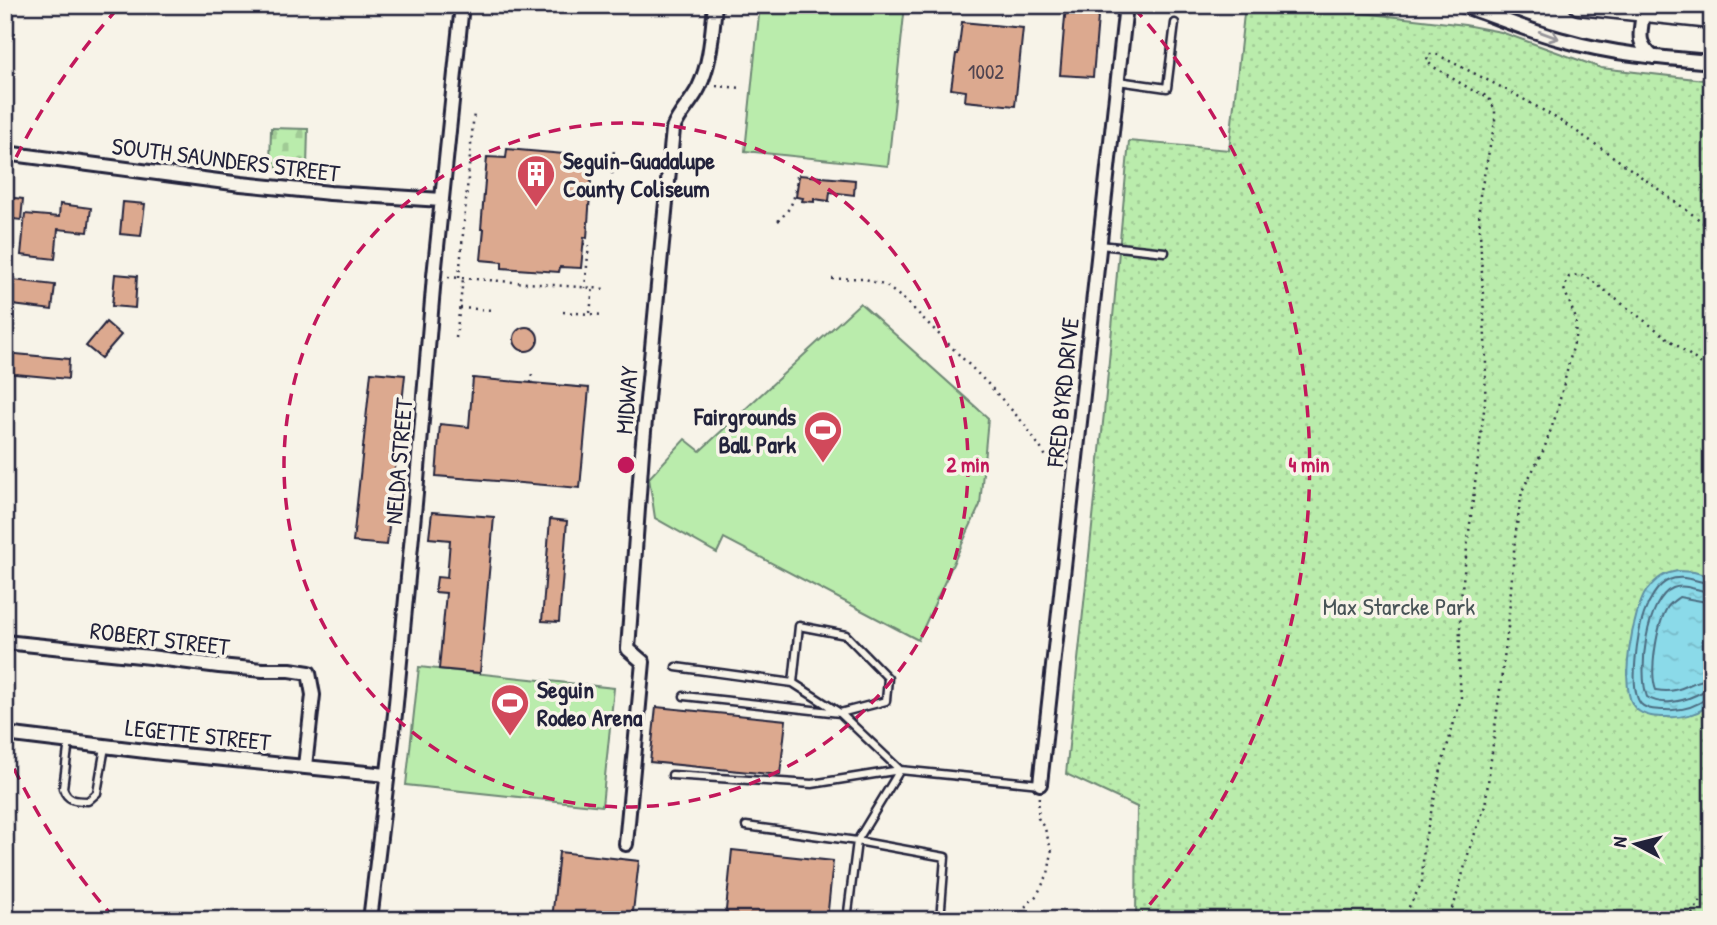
<svg xmlns="http://www.w3.org/2000/svg" width="1717" height="925" font-family="'Patrick Hand',sans-serif">
<style>
.grass{fill:url(#grass-dots);stroke:#6e8774;stroke-width:2}
.cemetery{fill:url(#cemetery-stones);stroke:#6e8774;stroke-width:2}
.pitch{fill:#baecac;stroke:#6e8774;stroke-width:2}
.water{fill:url(#water-ripples);stroke:#6190a3;stroke-width:2}
.lines{fill:none;stroke-linecap:round;stroke-linejoin:round}
.shore{stroke:#4c6c81;stroke-width:2}
.building{fill:#dca98f;stroke:#22223b;stroke-width:2}
.service-casing{stroke:#22223b;stroke-width:11}
.minor-casing{stroke:#22223b;stroke-width:18}
.secondary-casing{stroke:#22223b;stroke-width:23}
.path{stroke:#22223b;stroke-width:2.5;stroke-dasharray:2 5;stroke-linecap:butt}
.service{stroke:#f7f3e8;stroke-width:6}
.minor{stroke:#f7f3e8;stroke-width:12}
.secondary{stroke:#f7f3e8;stroke-width:18}
.oneway{stroke:#97959a}
.ring{fill:none;stroke:#c2185b;stroke-width:3.5;stroke-dasharray:12 9}
.labels{text-anchor:middle;dominant-baseline:central;stroke-width:7;stroke-linejoin:round;paint-order:stroke}
.number-label{font-size:21px;fill:#504450}
.street-label{font-size:24px;fill:#22223b;stroke:#f7f3e8}
.poi-label{font-size:24px;font-weight:bold;fill:#22223b;stroke:#f7f3e8;text-anchor:start}
.park-label{font-size:24px;fill:#485457;stroke:#f7f3e8}
.centre{fill:#c2185b;stroke:#f7f3e8;stroke-width:3.5}
.ring-label{font-size:21px;text-anchor:middle;font-weight:bold;fill:#c2185b;stroke:#f7f3e8;stroke-width:7;stroke-linejoin:round;paint-order:stroke}
</style>
<defs>
<pattern id="grass-dots" width="8" height="8" patternUnits="userSpaceOnUse" patternTransform="scale(1.75)"><rect width="8" height="8" fill="#baecac"/><path d="M2 2h.1M6 6h.1" fill="none" stroke="#a0ca95" stroke-width="1.8" stroke-linecap="round"/></pattern>
<pattern id="cemetery-stones" width="16" height="16" patternUnits="userSpaceOnUse" patternTransform="scale(1.75)"><rect width="16" height="16" fill="#baecac"/><path d="M2 7V4a2 2 0 0 1 4 0v3zM10 15v-3a2 2 0 0 1 4 0v3z" fill="#a0ca95"/></pattern>
<pattern id="water-ripples" width="26" height="14" patternUnits="userSpaceOnUse" patternTransform="scale(1.75)"><rect width="26" height="14" fill="#8bdae9"/><path d="M2 4q2-2 4 0t4 0M15 11q2-2 4 0t4 0" fill="none" stroke="#78bbc9"/></pattern>
</defs>
<rect width="100%" height="100%" fill="#f7f3e8"/>
<filter id="ink" filterUnits="userSpaceOnUse"><feTurbulence type="fractalNoise" baseFrequency=".0143" numOctaves="2"/><feDisplacementMap in="SourceGraphic" scale="14" xChannelSelector="R" yChannelSelector="G"/><feConvolveMatrix kernelMatrix="1 2 1 2 8 2 1 2 1" color-interpolation-filters="sRGB"/></filter>
<g filter="url(#ink)">
<path class="grass" d="M1245 5H1295L1465 25 1501 32 1601 68 1712 81V920H1136L1137 807 1066 774 1106 394 1129 141 1229 150Z"/>
<path class="cemetery" d="M271 128 308 129 307 168 270 167Z"/>
<path class="pitch" d="M760 5H905L888 166 745 151Z
M860 303 988 418 980 505 918 640 724 538 717 553 655 518 649 478 685 439 700 451Z
M419 667 614 688 602 806 406 785Z"/>
<path class="water" d="M1678 571 1694 572 1712 577V702C1701 714 1682 718 1667 717 1657 717 1645 717 1636 709 1617 692 1633 609 1647 590 1657 578 1664 573 1678 571Z"/>
<g class="lines">
<path class="shore" d="M1712 584C1698 582 1683 574 1669 580 1657 585 1648 602 1644 614 1638 631 1628 690 1641 704 1647 710 1658 710 1666 710 1681 711 1695 707 1707 698H1712
M1712 592C1700 592 1685 583 1673 588 1646 599 1638 672 1647 697 1661 706 1681 702 1696 695 1702 692 1705 690 1712 689
M1712 603 1679 597C1675 600 1670 603 1667 608 1657 625 1649 672 1656 690 1684 695 1689 679 1712 679"/>
</g>
<path class="building" d="M1066 5H1099L1093 77 1060 75Z
M962 22 1023 28 1015 106 965 101 966 91 951 89 956 54H958Z
M507 149 575 155 574 164 592 165 587 238 584 237 581 268 560 267 559 272 502 268V262L481 260 484 229H481L487 157 506 158Z
M799 175 855 180 854 195 830 192 829 201 814 199V202L802 201 803 198 796 197Z
M5 197 23 199 21 220 5 218Z
M123 202 145 204 141 236 120 234Z
M60 204 91 208 88 232 58 229 55 259 21 255 25 214 59 217Z
M115 274 137 276 135 308 112 306Z
M5 279 55 285 52 310 5 304Z
M106 322 121 335 101 358 86 346Z
M514 339a12 12 0 1 1 24 0a12 12 0 1 1-24 0Z
M5 353 69 359 68 379 5 373Z
M371 372 405 375 387 545 353 542Z
M473 378 589 388 580 488 436 476 440 424 469 427Z
M432 512 494 517 480 673 439 669 446 593 435 592 437 577 447 578 450 540 429 538Z
M550 519 567 521 559 622 542 621Z
M656 707 786 720 780 775 650 762Z
M732 850 833 861 827 920H725Z
M559 852 639 861 632 920H552Z"/>
<g class="lines">
<g class="service-casing">
<path id="service" d="M1118 81 1167 88 1175 23
M1100 245 1165 252
M799 626 846 635 888 678 886 701 840 713 793 683Z
M676 667 793 683
M684 696 840 713 900 770 857 841 847 920
M69 741 63 788C67 801 76 801 88 801L97 793 105 747
M672 775 812 784 900 770 1040 784
M746 826 857 841 945 857 940 920"/>
</g>
<g class="minor-casing">
<path id="minor" d="M1461 5C1495 16 1528 31 1563 40 1611 54 1662 58 1712 62
M1643 12C1641 33 1635 42 1653 57
M5 153 241 184 330 193 442 200
M5 642 150 657 219 666 263 670H290L309 673 313 695 305 766
M5 734 162 753 387 775
M1040 784 1126 5
M626 844 643 662 628 649 642 452 673 129C679 113 692 102 699 87 711 62 712 32 715 5
M370 920 395 714 416 493 434 276 462 5"/>
</g>
<g class="secondary-casing">
<path id="secondary" d="M1579 5 1712 19"/>
</g>
<path class="path" d="M716 86 742 88
M590 187 611 188 614 149
M778 221C794 206 795 197 797 176
M583 244H589L585 288
M448 277 606 289
M459 278 474 112
M832 279 863 278 886 286 906 301 990 386 1026 426 1049 461 1061 466
M460 308 493 310
M563 312 604 315
M590 313 593 288
M456 338 463 279
M531 383 532 373
M1022 920 1023 909 1037 895 1048 874 1052 852 1045 829 1038 818 1039 795
M1404 920 1405 914 1422 883 1424 843 1443 761 1461 698 1459 664 1461 597 1485 402 1486 360 1479 210 1480 195 1495 122V110L1490 100 1483 94 1472 90 1432 66 1427 61 1428 54H1436C1477 75 1519 95 1559 120 1612 154 1662 192 1712 229
M1444 920 1454 905 1471 844 1485 806 1508 627 1515 538 1522 491 1544 449 1556 415 1575 339 1576 319 1564 289 1569 277 1577 275 1587 277 1712 372
M1688 920 1712 884"/>
<use href="#service" class="service"/>
<use href="#minor" class="minor"/>
<use href="#secondary" class="secondary"/>
</g>
<defs><path id="oneway-shaft" d="M-6 0H5M1.5-3L5.5 0L1.5 3" fill="none" stroke-width="1.6" stroke-linecap="round" stroke-linejoin="round" transform="scale(1.75)"/></defs>
<use class="oneway" href="#oneway-shaft" transform="translate(1549 35) rotate(20)"/>
</g>
<g class="ring">
<circle cx="626" cy="465" r="342"/>
<path d="M114 918A683 683 0 0 1 7 754M7 176A683 683 0 0 1 118 8M1134 8A683 683 0 0 1 1138 918"/>
</g>
<defs>
<g id="building-pin" transform="scale(2.0125)"><path d="M0 17L-7.5 6A9.5 9.5 0 1 1 7.5 6Z" fill="#d1495b" stroke="#f7f3e8"/><path d="M-4-6H4V6H1V3H-1V6H-4ZM-2.5-4.3h1.7v1.8h-1.7ZM.8-4.3h1.7v1.8H.8ZM-2.5-1h1.7V.8h-1.7ZM.8-1h1.7V.8H.8Z" fill="#fff"/></g>
<g id="stadium-pin" transform="scale(2.0125)"><path d="M0 17L-7.5 6A9.5 9.5 0 1 1 7.5 6Z" fill="#d1495b" stroke="#f7f3e8"/><path d="M0-5a6.5 5 0 1 0 0 10a6.5 5 0 1 0 0-10ZM-3.5-1.8h7v3.6h-7Z" fill="#fff"/></g>
</defs>
<g fill-rule="evenodd">
<use href="#building-pin" x="536" y="174"/>
<use href="#stadium-pin" x="823" y="430"/>
<use href="#stadium-pin" x="510" y="703"/>
</g>
<g class="labels">
<g class="number-label">
<text x="986" y="71">1002</text>
</g>
<g class="street-label">
<text transform="translate(226 159) rotate(7)">SOUTH SAUNDERS STREET</text>
<text transform="translate(1062 392) rotate(-84)">FRED BYRD DRIVE</text>
<text transform="translate(626 400) rotate(-85)">MIDWAY</text>
<text transform="translate(398 461) rotate(-85)">NELDA STREET</text>
<text transform="translate(160 638) rotate(7)">ROBERT STREET</text>
<text transform="translate(198 734) rotate(6)">LEGETTE STREET</text>
</g>
<g class="poi-label">
<text x="563" y="160">Seguin-Guadalupe<tspan x="563" dy="28">County Coliseum</tspan></text>
<text x="796" y="416" text-anchor="end">Fairgrounds<tspan x="796" dy="28">Ball Park</tspan></text>
<text x="537" y="689">Seguin<tspan x="537" dy="28">Rodeo Arena</tspan></text>
</g>
<g class="park-label">
<text x="1399" y="606">Max Starcke Park</text>
</g>
</g>
<circle cx="626" cy="465" r="10" class="centre"/>
<g class="ring-label">
<text x="968" y="472">2 min</text>
<text x="1309" y="472">4 min</text>
</g>
<rect width="1717" height="925" fill="none" stroke="#f7f3e8" stroke-width="28"/>
<rect x="14" y="14" width="1689" height="897" fill="none" stroke="#22223b" stroke-width="2.5" filter="url(#ink)"/>
<g transform="translate(1636 844) rotate(277)" stroke="#f7f3e8" stroke-width="5" paint-order="stroke">
<path d="M0-5L12 26L0 18L-12 26Z" fill="#22223b"/>
<text y="-10" font-size="19" font-weight="bold" text-anchor="middle" fill="#22223b">N</text>
</g>
</svg>
